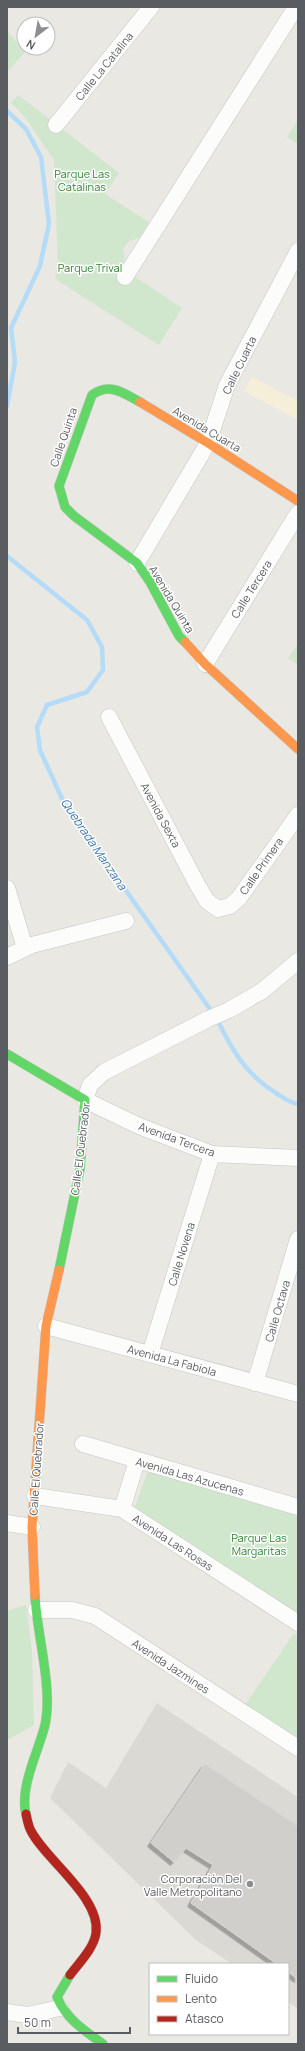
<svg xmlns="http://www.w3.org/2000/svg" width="305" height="2051" font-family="Manrope,sans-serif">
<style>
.commercial{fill:#f5efda}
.industrial{fill:#dad9d4}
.green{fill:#d0e6cd}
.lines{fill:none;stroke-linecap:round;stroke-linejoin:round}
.stream{stroke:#b4dbf7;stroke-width:4.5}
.building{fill:#d0cfcc;stroke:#d8d7d2;filter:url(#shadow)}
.street-casing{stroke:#c5c5c4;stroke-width:17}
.fast-casing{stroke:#c6c6c5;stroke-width:10}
.slow-casing{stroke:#c6c6c5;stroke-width:10}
.jam-casing{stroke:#c6c6c5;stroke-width:10}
.street{stroke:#fcfcfb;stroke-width:16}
.fast{stroke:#63d668;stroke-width:9}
.slow{stroke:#ff974d;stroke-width:9}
.jam{stroke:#b3261e;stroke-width:9}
.poi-dot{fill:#8b8d8e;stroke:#fff;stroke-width:1.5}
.labels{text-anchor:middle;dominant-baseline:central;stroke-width:3;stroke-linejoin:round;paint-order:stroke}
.street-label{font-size:11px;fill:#595c61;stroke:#fff}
.park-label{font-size:11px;fill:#338537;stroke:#fff}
.poi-label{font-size:11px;fill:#595c61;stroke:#fff;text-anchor:end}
.water-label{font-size:12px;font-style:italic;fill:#3a75b1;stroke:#fff}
</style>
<defs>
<filter id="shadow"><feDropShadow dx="-3.5" dy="3.5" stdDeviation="0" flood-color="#0004"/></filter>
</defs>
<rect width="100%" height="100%" fill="#e9e8e3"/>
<path class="commercial" d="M252 377 298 401V420L244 391Z"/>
<path class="industrial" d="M157 1703 298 1797V2009L288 2002V1964H232L196 1940 50 1798 68 1762 106 1788Z"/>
<path class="green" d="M7 31 25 52 7 72Z
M18 95 119 173 105 194 149 222 139 238 129 241 123 249C126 260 123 269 117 278L129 285 135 277 182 308 159 345 55 279 58 264 54 160 24 116 11 103Z
M298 120V144L287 137Z
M298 644V665L288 658Z
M148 1471 298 1515V1614L135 1507Z
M26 1605 32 1651 34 1725 7 1740V1611Z
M294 1633 298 1636V1738L245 1705Z"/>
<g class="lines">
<path class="stream" d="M7 111 26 129 41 157 49 224 40 266 11 328 15 362 7 406
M7 556 87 620 102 647 103 670 87 692 47 705 37 727 40 750 64 803 217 1019C233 1052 246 1075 279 1095 285 1099 291 1103 298 1104"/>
</g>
<path class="building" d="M205 1764 298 1826V1979L288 1972V1964H277L191 1903 213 1865 186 1848 174 1862 151 1843Z"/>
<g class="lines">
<g class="street-casing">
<path id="street" d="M56 125 151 7
M125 277 296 7
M137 563 208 443 227 385 298 251
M205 664 298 513
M109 717 198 886 207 901 218 909 230 906 239 898 298 815
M7 888 25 948
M7 957 32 945 126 921
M298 961 262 991 229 1010 208 1019 104 1072 90 1085 85 1100 139 1126 212 1154 298 1158
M46 1326 298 1394
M150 1354 212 1154
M255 1383 298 1239
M83 1444 298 1507
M35 1496 122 1509 298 1623
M122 1509 137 1461
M7 1523 32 1527
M36 1610H72L95 1616 298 1748
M7 2012 27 2015 60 2008"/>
</g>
<g class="fast-casing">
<path id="fast" d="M140 402C123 393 110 382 92 395L59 486 65 507 74 516 137 563 150 582 179 636 185 642
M7 1054 85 1100 80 1169 59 1270
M26 1814C19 1788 39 1750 45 1725 53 1688 37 1635 35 1596
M70 1975 57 1997C66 2019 85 2031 103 2044"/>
</g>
<g class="slow-casing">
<path id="slow" d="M140 402 208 443 298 501
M185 642 205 664 298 749
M35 1596 32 1527 46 1326 59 1270"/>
</g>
<g class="jam-casing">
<path id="jam" d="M26 1814C27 1819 28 1824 30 1829 44 1859 101 1897 96 1933 94 1948 79 1963 70 1975"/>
</g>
<use href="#street" class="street"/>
<use href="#fast" class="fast"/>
<use href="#slow" class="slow"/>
<use href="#jam" class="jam"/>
</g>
<circle class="poi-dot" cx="250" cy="1884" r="4"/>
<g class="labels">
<g class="street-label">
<text transform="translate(104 66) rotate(-51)">Calle La Catalina</text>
<text transform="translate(239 365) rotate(-64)">Calle Cuarta</text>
<text transform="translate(207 429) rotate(31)">Avenida Cuarta</text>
<text transform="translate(63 437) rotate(-71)">Calle Quinta</text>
<text transform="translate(251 589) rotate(-58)">Calle Tercera</text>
<text transform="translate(172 599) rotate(59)">Avenida Quinta</text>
<text transform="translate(161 815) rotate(62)">Avenida Sexta</text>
<text transform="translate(261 866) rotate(-55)">Calle Primera</text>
<text transform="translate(177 1139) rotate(20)">Avenida Tercera</text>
<text transform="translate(80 1149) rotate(-83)">Calle El Quebrador</text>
<text transform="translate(181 1254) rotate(-73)">Calle Novena</text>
<text transform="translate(277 1311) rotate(-74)">Calle Octava</text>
<text transform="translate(172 1360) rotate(15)">Avenida La Fabiola</text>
<text transform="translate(36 1469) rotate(-86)">Calle El Quebrador</text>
<text transform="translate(190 1476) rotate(16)">Avenida Las Azucenas</text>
<text transform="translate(173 1542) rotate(33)">Avenida Las Rosas</text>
<text transform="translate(171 1666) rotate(33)">Avenida Jazmines</text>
</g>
<g class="park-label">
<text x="82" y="173">Parque Las<tspan x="82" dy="13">Catalinas</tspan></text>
<text x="90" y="267">Parque Trival</text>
<text x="259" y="1537">Parque Las<tspan x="259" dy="13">Margaritas</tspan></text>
</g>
<g class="poi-label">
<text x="242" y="1878">Corporación Del<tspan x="242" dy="13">Valle Metropolitano</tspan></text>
</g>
<g class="water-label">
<text transform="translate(94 844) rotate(56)">Quebrada Manzana</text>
</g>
</g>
<rect width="305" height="2051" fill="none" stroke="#595c61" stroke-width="16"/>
<rect x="149" y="1963" width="140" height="72" fill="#ffffff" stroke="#bdbec0"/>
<rect x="157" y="1976" width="20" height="6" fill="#63d668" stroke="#bdbec0"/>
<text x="185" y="1983" font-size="12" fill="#595c61">Fluido</text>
<rect x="157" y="1996" width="20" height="6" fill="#ff974d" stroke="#bdbec0"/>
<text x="185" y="2003" font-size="12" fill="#595c61">Lento</text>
<rect x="157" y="2016" width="20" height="6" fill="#b3261e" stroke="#bdbec0"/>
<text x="185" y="2023" font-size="12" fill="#595c61">Atasco</text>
<g transform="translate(36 36) rotate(211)"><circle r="19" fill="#ffffff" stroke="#bdbec0"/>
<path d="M0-3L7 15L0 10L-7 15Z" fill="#8b8d8e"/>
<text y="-6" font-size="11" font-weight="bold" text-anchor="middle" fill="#595c61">N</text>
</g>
<path d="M18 2027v6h112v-6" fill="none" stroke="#595c61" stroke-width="2"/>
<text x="24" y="2027" font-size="12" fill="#595c61" stroke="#ffffff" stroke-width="3" paint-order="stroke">50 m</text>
</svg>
